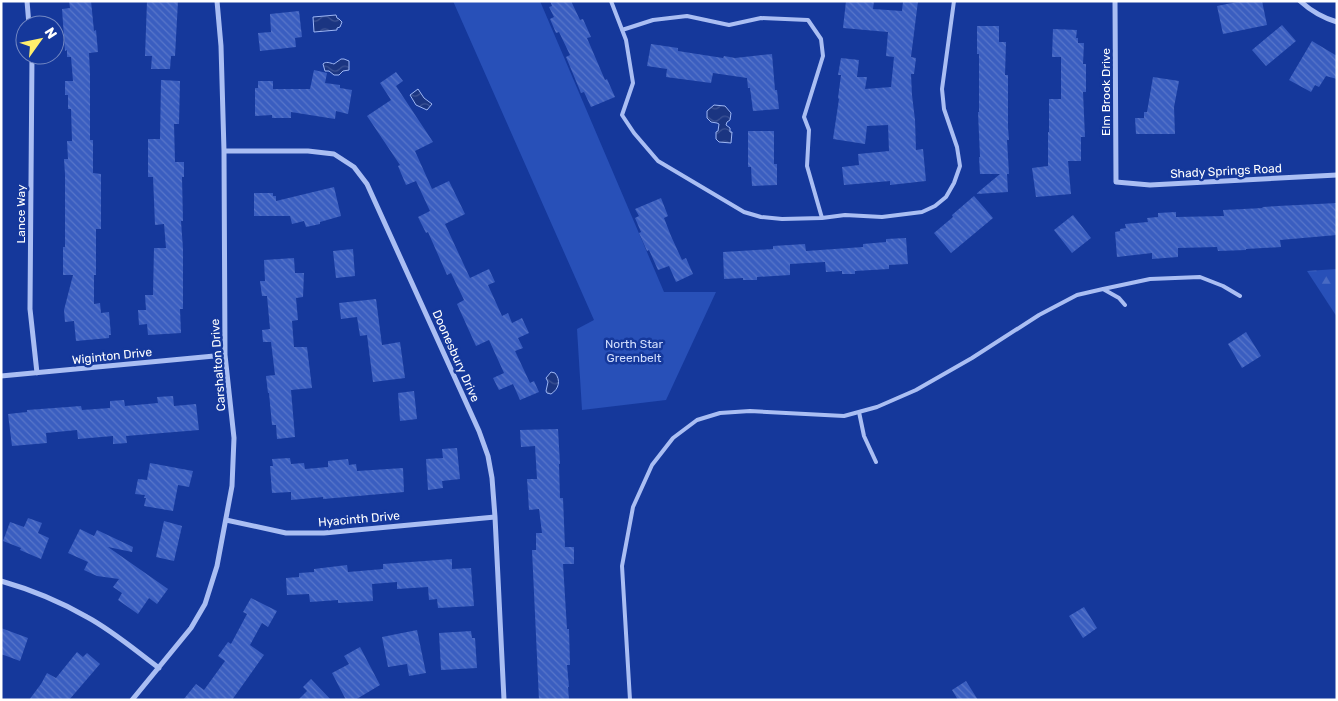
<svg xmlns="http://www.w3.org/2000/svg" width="1338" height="701" font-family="Rubik,sans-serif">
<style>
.green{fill:#2850b8}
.forest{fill:url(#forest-firs)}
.water{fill:url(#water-waves);stroke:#9db6f5}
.building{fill:url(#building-back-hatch)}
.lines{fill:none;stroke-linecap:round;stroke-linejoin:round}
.lane{stroke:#aabef3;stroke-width:4}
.street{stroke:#aabef3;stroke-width:5}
.labels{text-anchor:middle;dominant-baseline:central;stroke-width:5;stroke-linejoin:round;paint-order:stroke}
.street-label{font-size:12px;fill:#fff;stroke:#15389b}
.park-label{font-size:12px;fill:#d2defd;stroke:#15389b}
</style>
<defs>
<pattern id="forest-firs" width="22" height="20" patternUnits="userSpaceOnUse" patternTransform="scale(1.25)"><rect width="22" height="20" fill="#2850b8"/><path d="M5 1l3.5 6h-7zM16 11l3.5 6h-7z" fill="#486ac3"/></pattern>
<pattern id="water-waves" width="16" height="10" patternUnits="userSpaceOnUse" patternTransform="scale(1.25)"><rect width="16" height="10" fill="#1b3581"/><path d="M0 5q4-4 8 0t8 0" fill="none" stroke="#3d5394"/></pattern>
<pattern id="building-back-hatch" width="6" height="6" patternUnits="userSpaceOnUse" patternTransform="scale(1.25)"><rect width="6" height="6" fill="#3a5ec0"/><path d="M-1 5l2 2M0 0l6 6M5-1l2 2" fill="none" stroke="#5876c9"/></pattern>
</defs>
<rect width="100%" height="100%" fill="#15389b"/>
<path class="green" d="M453 1H540L664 292H716L666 400 582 410 577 329 594 320Z"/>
<path class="forest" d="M1337 269V317L1307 271Z"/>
<path class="water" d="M336 15 337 18 339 19 342 22 340 27 337 28V30L314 32 313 17Z
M341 59H344L349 61V70L343 71 339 75H334L329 71H325L323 64C326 61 330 63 334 64Z
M418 89 424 98 432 104 427 110 416 105 410 95Z
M714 105 725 106 731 113 730 120 727 122 726 125 730 128V132H732L731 143 719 142 716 139V132L718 131 719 124 717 123 711 122 707 118V111Z
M551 372 555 373C561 380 559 389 551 394L547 393 546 391 548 382 546 378Z"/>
<path class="building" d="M69 1H91L94 31 96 30 98 52 89 53 90 73V140H93V173L101 174V229H96V275H94V304L100 303 101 313 109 312 111 335H109V338L76 341 74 321 65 322 64 310 73 275H63V247H65V174L64 159H68L67 141H72L71 109H68V95H65V81H73L71 57H67V50L65 51 62 9 70 8Z
M147 1H178L175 56H171L170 69H151L152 56H145Z
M550 1H571L580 20 583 19 591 37 587 38 605 80 607 79 615 97 591 107 584 92 581 93 566 57 570 55 559 32 556 33 550 19 554 17 549 7 552 6Z
M846 1H874L873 9 902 11 903 1H918L911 57 916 58 914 74H911L912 95 915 120 916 150 923 149 926 181 890 185V181L844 185 842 167 859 165 858 154 889 151 888 125 867 126 865 144 833 139 839 99 838 98 841 75H838L841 58 859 60 857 77H867L865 89 891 87 894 57 886 56 888 32 843 28Z
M1242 1H1262L1267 25 1223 34 1217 6Z
M299 11 302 37 295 38 296 47 260 51 258 33 271 32 270 14Z
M1282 25 1296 41 1266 66 1252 50Z
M977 26H999V42H1006L1005 75H1008V128L1009 140H1007L1009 174H1007L1008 192 976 194 1000 174H980L979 157H980L978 112H979V54H977Z
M1053 29 1077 30 1076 38H1078V43H1084L1083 64H1086V92H1083L1085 137H1081V161H1068L1071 194 1036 197 1032 168 1048 166V132H1049V99H1061V57H1052Z
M1312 41 1337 56V79L1326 76 1319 87 1315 85 1311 92 1289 80Z
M651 44 678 48V51L723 58 724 56 735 58 772 54 775 90H777L779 109 753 111 750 88H748L747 78 713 73 711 83 666 77 667 69 647 66Z
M314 70 327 73 325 83 340 85V88L352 90 348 114 336 111 335 119 291 112V118H272V115L255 116V88H258V81H273V89H310Z
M396 72 403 81 396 86 433 142 415 151 432 189 449 181 465 214 445 224 470 278 489 269 495 282 488 285 502 316 508 313 512 323 522 318 529 333 518 338 523 348 515 351 530 383 534 381 539 392 520 400 513 384 499 390 493 378 504 373 489 340 476 346 457 304 464 300 451 273 447 275 428 232 426 233 418 217 430 211 416 181 406 185 398 166 400 165 367 116 391 100 380 83Z
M1153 77 1179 81 1174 107 1175 134H1136L1135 118H1144V112H1147Z
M161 80 180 81 179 124H174L175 162H184V177H182L183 221H181L183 249V309H180L181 333 148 335 147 324 139 325 138 310H146L145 295H153L154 248H166L164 224 155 225 153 177H148V139H160Z
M748 131H774V164H777V185L752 186 751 167H748Z
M334 187 341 216 320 222V224L306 227 304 221 292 224 290 216H254V193H273V196H276V201Z
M974 196 993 218 951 253 934 233 953 217 952 215Z
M661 198 668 216 664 218 671 236 682 260 686 258 693 274 676 282 669 266 658 270 649 250 647 251 639 233 641 232 635 218 639 216 635 209Z
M1337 203V235L1280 240 1281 247 1246 249V250L1218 251 1217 247 1178 248V257L1152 259V253L1117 257 1115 232 1120 231V229L1126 228 1125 224 1148 222 1147 218 1158 217V213L1176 212V217L1224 216 1223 210 1263 208 1262 207 1278 206Z
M1073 215 1091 238 1072 253 1054 230Z
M906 238 908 264 889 265V269L855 271V274H842V271L826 272 825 262 790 264V275L757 277V280H743V278L724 279 723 252 773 249V246L805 244 806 251 863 247V244L886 242V239Z
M353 249 355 276 336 278 333 251Z
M294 258 295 273H304L303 297 296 298 298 320 292 321 294 347H307L312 388 291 390 295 437 277 439 276 425H272L269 393H268L266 376 275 375 271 342H263L262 330 270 329 267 296H262L260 281H265L264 260Z
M376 299 382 345 400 342 405 378 373 382 367 335 360 336 357 317 341 319 339 303Z
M1246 332 1261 356 1242 368 1228 344Z
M414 391 417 419 400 421 398 393Z
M173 396 174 406 196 404 199 430 126 436 127 443 113 444V436L78 439 77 430 46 433 47 443 12 446 8 414 27 412V410L81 406 82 410 110 408V401L124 400 125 406 158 403 157 397Z
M558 429 560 464H559L560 498H563L565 547H574V564H563L567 629H569L570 665H567L569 687H568L569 700H539L532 550H536V533H542L539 509 529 510 528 493 527 479H537L535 446 521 447 520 430Z
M457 448 460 479 442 481 443 488 428 490 426 459 443 458 442 449Z
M290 458 291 464 304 463 305 469 328 467V461L348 459 349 465 356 464 357 471 403 468 404 492 323 499V497L291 500V492L272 493 270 466H273L272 459Z
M150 463 193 471 189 487 178 485 173 511 144 506 146 498H144L145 495 135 494 138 479 147 480Z
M28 518 42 523 38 533 49 538 41 559 20 550 21 548 3 541 10 522 24 527Z
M164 521 182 526 174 561 156 557Z
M80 529 94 536 97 530 133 547 132 552 108 547 168 589 157 604 149 598 138 614 118 600 122 593 113 587 119 579 97 576 84 570 88 562 68 553Z
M452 559V569L471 568 474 606 438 608 437 599 429 600 428 587 397 589V582L372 584 373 601 338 603V600L310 602 309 594 287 595 286 578 299 577V573L314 572V569L347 565 348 572 383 569V564Z
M251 598 277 611 268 627 262 623 250 645 264 655 232 700H183L196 684 204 690 225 661 218 656 228 642 231 644 247 614 243 612Z
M1084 607 1097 628 1083 638 1069 616Z
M1 628 28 638 20 661 1 654Z
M417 630 426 673 409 676 407 664 388 667 382 637Z
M471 631 472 638H475L477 668 441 670 439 633Z
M360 647 380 685 355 700H346L332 673 349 664 344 656Z
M77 652 83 657 87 653 100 664 69 700H29L41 684 47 673 56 678Z
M311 679 331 700H298L307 691 303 687Z
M966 681 978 700H958L952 690Z"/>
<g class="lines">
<path class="lane" d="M611 1 626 40 633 83 622 115 634 133 658 161 744 212 761 217 782 219 822 218 845 215 882 217 922 212 935 206 946 197 954 183 960 166 957 147 944 109 942 89 954 1
M622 30 653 20 687 16 729 25 761 18 808 20 821 39 823 56 804 117 809 130 807 166 822 218
M1103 289 1119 298 1125 305
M859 412 864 436 876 462
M630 700 622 566 633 507 652 465 673 438 697 420 720 413 750 411 844 416 877 407 916 390 972 358 1039 315 1077 295 1103 289 1150 279 1200 277 1223 286 1240 296"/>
<path class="street" d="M27 1 29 25
M1115 1 1116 182 1150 185 1337 175
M1300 1C1311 11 1323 18 1337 22
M32 55 30 309 37 373
M224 151H308L334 154 354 167 367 184 479 431 488 456 492 478 495 517 504 700
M1 376 225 355
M226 520 286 533H324L495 517
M1 581C29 589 61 602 87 617 113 631 136 651 159 668
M132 700 191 628 205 604 217 566 232 486 234 438 225 355 224 151 221 46 217 1"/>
</g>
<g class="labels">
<g class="street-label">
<text transform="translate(1106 92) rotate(-90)">Elm Brook Drive</text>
<text transform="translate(1226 171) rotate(-3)">Shady Springs Road</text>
<text transform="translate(21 214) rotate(-90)">Lance Way</text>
<text transform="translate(112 356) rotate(-6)">Wiginton Drive</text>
<text transform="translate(456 356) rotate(66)">Doonesbury Drive</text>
<text transform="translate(218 365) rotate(-94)">Carshalton Drive</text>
<text transform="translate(359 519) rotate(-5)">Hyacinth Drive</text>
</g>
<g class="park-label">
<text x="634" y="344">North Star<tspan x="634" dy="14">Greenbelt</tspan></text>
</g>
</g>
<rect width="1338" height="701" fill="none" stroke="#ffffff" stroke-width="5"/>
<g transform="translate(40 40) rotate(57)"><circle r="24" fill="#15389b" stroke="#7388c3"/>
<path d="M0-4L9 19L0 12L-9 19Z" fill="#ffee6c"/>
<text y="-8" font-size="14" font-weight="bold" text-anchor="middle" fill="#ffffff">N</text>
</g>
</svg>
